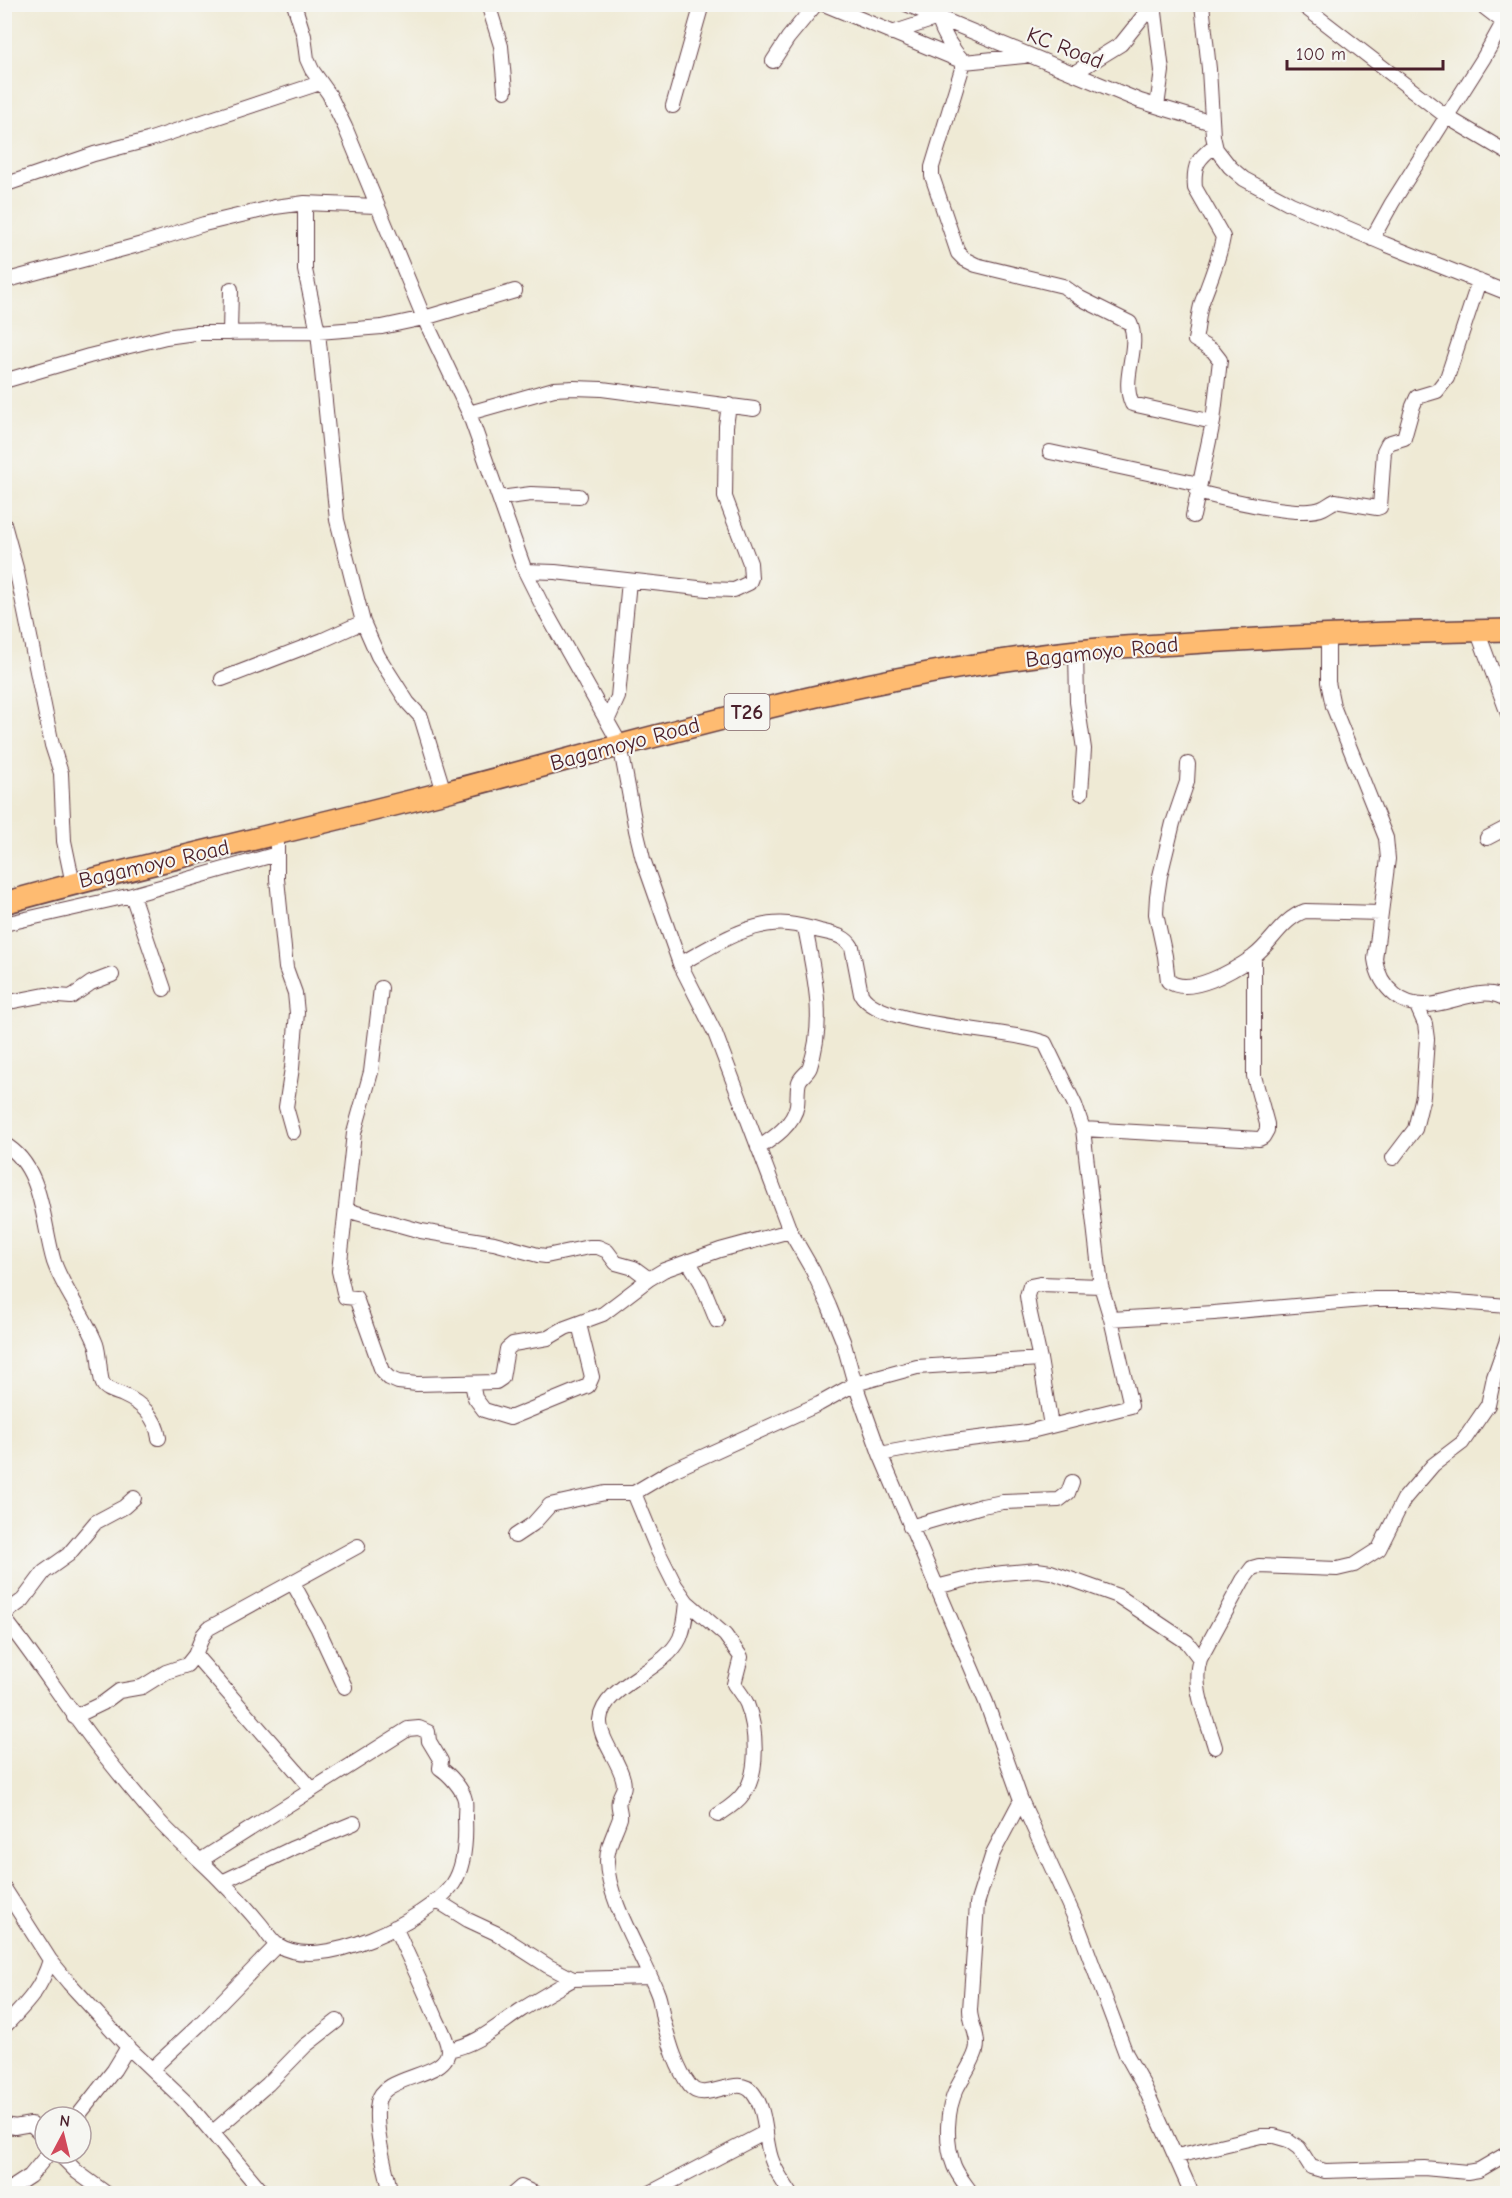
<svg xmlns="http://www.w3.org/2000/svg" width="1512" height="2198" font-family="'Comic Neue',sans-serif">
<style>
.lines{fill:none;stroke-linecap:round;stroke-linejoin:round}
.minor-casing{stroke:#633d44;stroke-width:16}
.highway-casing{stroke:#633d44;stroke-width:24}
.minor{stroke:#fff;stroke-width:14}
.highway{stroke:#febb71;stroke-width:21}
.labels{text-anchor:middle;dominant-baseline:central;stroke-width:4.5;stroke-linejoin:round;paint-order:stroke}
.shield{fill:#f6f6f2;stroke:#7e6067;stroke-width:1.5}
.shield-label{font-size:21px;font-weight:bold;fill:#4a1f2b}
.street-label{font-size:22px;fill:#4a1f2b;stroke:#f6f6f2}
</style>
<rect width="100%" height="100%" fill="#f6f6f2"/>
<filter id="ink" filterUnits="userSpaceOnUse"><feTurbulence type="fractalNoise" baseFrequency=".0167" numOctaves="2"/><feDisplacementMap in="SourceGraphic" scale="12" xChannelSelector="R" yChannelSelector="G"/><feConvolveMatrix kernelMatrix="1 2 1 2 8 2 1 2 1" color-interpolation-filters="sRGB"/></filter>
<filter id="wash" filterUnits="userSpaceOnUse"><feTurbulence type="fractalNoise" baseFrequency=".008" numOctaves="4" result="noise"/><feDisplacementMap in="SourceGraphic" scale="24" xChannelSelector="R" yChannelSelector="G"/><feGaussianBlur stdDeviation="1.35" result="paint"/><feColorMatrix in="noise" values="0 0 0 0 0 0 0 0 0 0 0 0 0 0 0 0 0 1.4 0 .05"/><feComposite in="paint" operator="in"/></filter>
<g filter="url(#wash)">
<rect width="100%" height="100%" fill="#efead5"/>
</g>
<g filter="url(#ink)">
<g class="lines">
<g class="minor-casing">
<path id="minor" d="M294 4 304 36 307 59 312 70 329 94 345 127 424 318 469 413 525 571 543 607 620 744 636 830 643 859 680 964 715 1033 790 1231 813 1271 829 1306 843 1341 855 1384 880 1454 986 1702 1021 1800 1077 1923 1126 2054 1145 2088 1192 2194
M488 4 501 46 505 91
M824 4 964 62 1024 56
M906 4 1140 101 1212 123
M943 4 938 18C944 36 951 49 964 62L932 167V176L958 253 964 259 976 265 1063 286 1080 298 1130 323C1141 348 1120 378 1132 404L1213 422
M1154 4 1162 71 1157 106
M1202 4 1209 69 1213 136 1216 149 1230 167 1244 179 1291 204 1385 244 1508 293
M1301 4 1447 117 1508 153
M1480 4 1502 21
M892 33 938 18
M773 61 788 38 816 4
M1074 73 1121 44 1153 4
M673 106 702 4
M4 185 94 154 148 140 320 83
M305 203V270L318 332 337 520 363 622 378 656 408 703 421 717 444 792
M1372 239 1392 203 1483 59 1508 14
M4 281 142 244 204 224 275 207 305 203 376 206
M230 333 231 289
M4 381 89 356 166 337 195 333 318 332 382 327 424 318 515 291
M469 413 554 389 574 388 602 389 754 409
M1050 452 1199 484
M1197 492C1222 498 1301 519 1323 508 1327 506 1331 503 1335 501L1377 508 1380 507 1384 451 1388 443 1404 438 1413 406 1417 397 1437 391 1447 378 1479 281
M500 498 531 494 579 496
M1193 516 1213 422 1220 360 1213 351 1195 340C1198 327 1198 314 1202 302 1210 280 1219 260 1223 237L1195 188C1193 164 1198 159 1215 145
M4 524 16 568 52 745 61 773 64 841 73 884
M525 571 555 572 707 589 734 590 749 583 751 578 750 563 725 497 726 426 729 405
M1477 630 1508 714
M1328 636V682L1333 706 1386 838 1388 859 1375 959C1377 973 1384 986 1395 995 1432 1025 1476 976 1508 1001
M1076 651 1077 702 1084 749 1081 793
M222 679 323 640 363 622
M607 721 618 697 629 581
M1188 764 1187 782 1173 823 1160 876 1157 896 1156 914 1165 956 1168 981C1190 997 1234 970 1253 957 1272 943 1282 919 1305 911L1381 913
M277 835V879L286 968 295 993 297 1013 292 1068 286 1107 293 1132
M1487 838 1508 827
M132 895 164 989
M4 924 132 895 277 854
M680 964C712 946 751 920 788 924 799 925 810 928 820 931 832 934 845 935 852 947L861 994C879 1028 1008 1028 1045 1043L1075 1105 1083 1129 1101 1286 1111 1319 1131 1406 1027 1432 945 1442 880 1454
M381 988 371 1072 354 1133 339 1271 345 1297 356 1298 382 1371 389 1378 398 1382 417 1384 496 1382 502 1378 507 1349 513 1344 548 1338 565 1328 603 1314 649 1279 664 1270 720 1250 790 1231
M4 1003 45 995 71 997 91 983 112 975
M1083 1129 1259 1139 1263 1137 1267 1130V1124L1254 1076V957
M4 1144C44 1167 42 1223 54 1262 64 1291 85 1315 96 1344 100 1355 99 1377 103 1384 106 1390 116 1392 123 1395 141 1403 156 1417 159 1438
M758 1148C774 1138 794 1124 797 1105 798 1098 797 1088 799 1082 801 1076 808 1073 810 1067 826 1017 814 976 805 927
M1393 1158 1415 1129 1423 1096 1427 1039 1425 1024 1416 1004
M346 1210 421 1231 494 1243 538 1255 546 1256 589 1247H598L607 1251 616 1263 634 1268 649 1279
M688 1261 701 1282 717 1321
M1111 1319 1214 1313 1375 1299H1419L1508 1306
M472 1383 475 1398 484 1410 510 1418 588 1386 592 1377 579 1324
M1051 1426 1040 1359 1029 1309 1027 1296 1030 1286 1040 1284 1101 1286
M634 1493 658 1551 675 1585 687 1602 725 1635 741 1657 734 1684C738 1690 744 1697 747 1704 756 1726 760 1774 743 1794 737 1803 727 1809 718 1815
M910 1527 982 1506 1003 1502 1059 1500 1068 1493 1072 1482
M515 1536 533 1524 550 1505 605 1493H634L671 1471 819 1404 855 1384 917 1367 1040 1359
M293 1583 318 1629 345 1687
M936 1587 980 1576 1003 1573 1037 1570 1051 1572 1118 1596 1187 1642 1200 1659C1191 1687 1207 1719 1215 1747
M687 1602C686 1614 685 1626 680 1638 665 1671 603 1685 600 1720 599 1738 619 1761 623 1779 626 1791 620 1792 619 1800 617 1806 621 1812 620 1818 615 1833 607 1845 607 1861 607 1900 643 1956 657 1992 661 2001 661 2010 663 2019 669 2041 676 2068 690 2086 704 2105 738 2072 753 2093 767 2111 764 2137 771 2158 775 2171 784 2183 791 2194
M4 1614 23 1600 44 1572 68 1555 96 1522 124 1507 134 1498
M4 1618C41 1665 72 1715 109 1761 125 1781 142 1802 159 1821 178 1842 201 1860 221 1881 235 1895 248 1909 261 1925 266 1931 271 1941 278 1945 320 1973 426 1920 453 1884 465 1866 466 1839 465 1818 465 1812 466 1805 465 1800 463 1789 449 1774 440 1768L441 1761 429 1741 428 1732 419 1728 408 1729 201 1860
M195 1655 312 1789
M1200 1659 1243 1580 1252 1568 1259 1566 1337 1569 1354 1565 1379 1549 1404 1499 1433 1465 1462 1443 1488 1405 1494 1377 1508 1337
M74 1717 103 1703 119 1691 142 1687 166 1672 187 1665 195 1655 203 1635 209 1628 358 1546
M222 1882 291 1849 354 1823
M4 1888 50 1960 69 1983 128 2047 189 2105 264 2194
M436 1900 468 1920 498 1934 548 1966 573 1979 650 1977
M4 2027C26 2004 41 1990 50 1960
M448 2050C477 2045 497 2026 521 2010 538 1999 556 1989 573 1979
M152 2069 198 2026 277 1945
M77 2117 114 2070 128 2047
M4 2124 14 2127 31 2124 45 2138
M213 2132 268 2084 305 2046 337 2021
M58 2153 77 2172 107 2194
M1177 2156 1261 2136H1274L1288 2140 1299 2148 1311 2167 1325 2171 1424 2168 1467 2172 1479 2170 1508 2153
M4 2193 30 2176 49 2153
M391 2194C386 2170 373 2125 378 2102 383 2074 448 2078 448 2050 448 2040 441 2029 437 2020 424 1989 409 1958 395 1927
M513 2194 521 2187 536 2194
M648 2194 766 2132
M972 2194C966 2185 958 2176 954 2166 945 2143 946 2110 957 2088 963 2076 972 2064 976 2051 980 2036 970 2024 970 2010L977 1904 993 1853 1021 1800"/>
</g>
<g class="highway-casing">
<path id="highway" d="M4 903C153 861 304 829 453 790 659 736 864 674 1077 651 1110 647 1143 646 1176 644 1287 636 1397 632 1508 630"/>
</g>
<use href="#minor" class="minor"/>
<use href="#highway" class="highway"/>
</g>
</g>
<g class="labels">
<rect class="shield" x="724.5" y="694" width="45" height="36" rx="4.5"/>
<g class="shield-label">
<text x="747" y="712">T26</text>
</g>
<g class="street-label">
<text transform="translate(1065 48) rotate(21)">KC Road</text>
<text transform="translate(1102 652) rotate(-6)">Bagamoyo Road</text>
<text transform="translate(625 744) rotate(-15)">Bagamoyo Road</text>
<text transform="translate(154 864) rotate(-13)">Bagamoyo Road</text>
</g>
</g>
<rect width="1512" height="2198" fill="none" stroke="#f6f6f2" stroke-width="24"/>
<g transform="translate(63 2135) rotate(7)"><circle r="28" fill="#f6f6f2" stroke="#b1a0a2" stroke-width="1.5"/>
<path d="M0-4.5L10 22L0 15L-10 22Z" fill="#d1495b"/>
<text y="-9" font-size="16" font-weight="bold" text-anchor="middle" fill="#4a1f2b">N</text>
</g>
<path d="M1287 60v9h156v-9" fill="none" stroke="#4a1f2b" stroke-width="3"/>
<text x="1296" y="60" font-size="18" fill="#4a1f2b" stroke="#f6f6f2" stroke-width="4.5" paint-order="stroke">100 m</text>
</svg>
